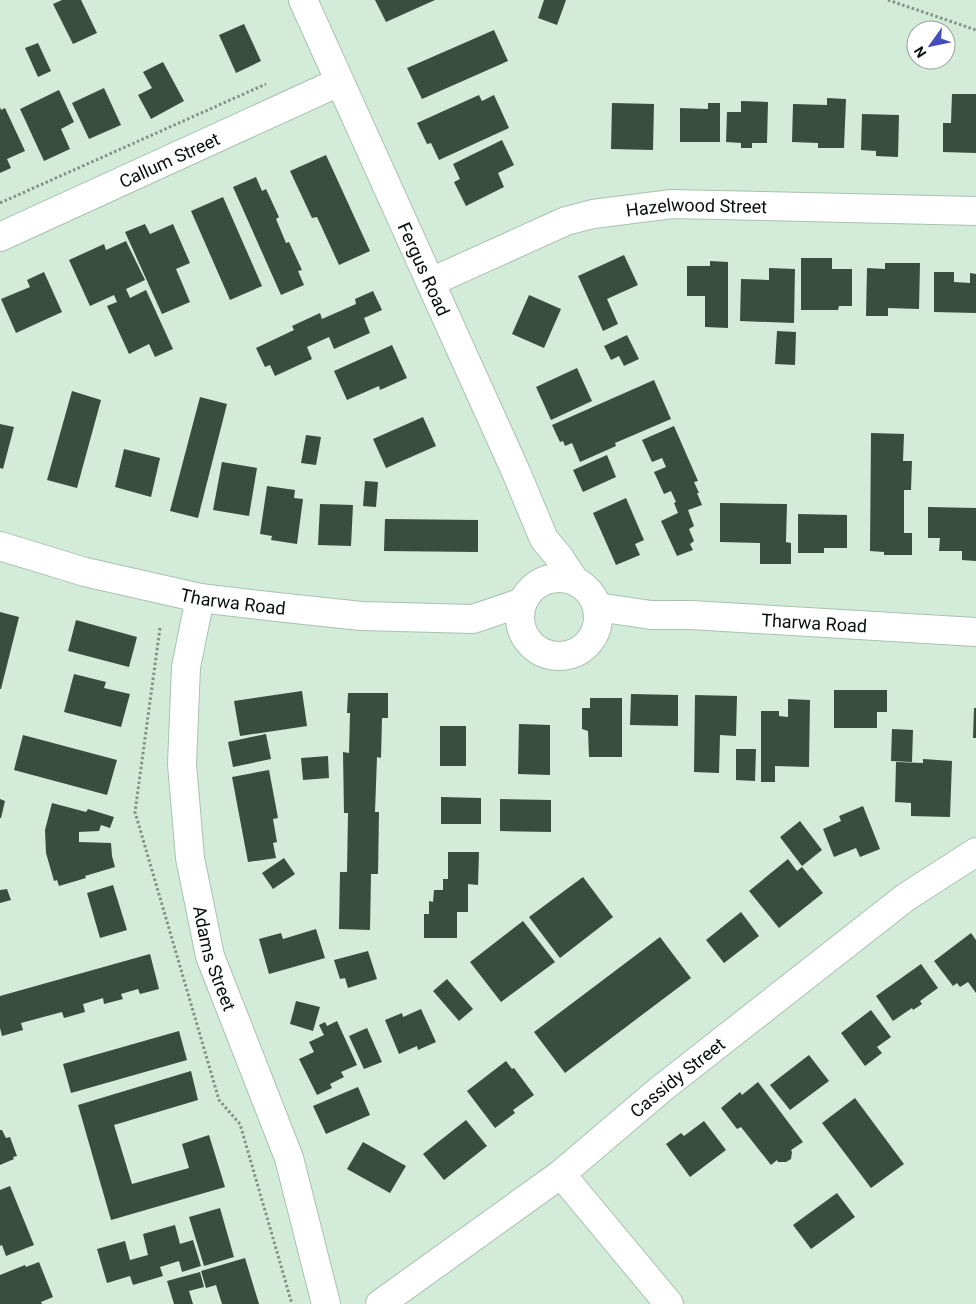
<svg xmlns="http://www.w3.org/2000/svg" width="976" height="1304" font-family="Roboto,sans-serif">
<style>
.building{fill:#384e3f}
.lines{fill:none;stroke-linecap:round;stroke-linejoin:round}
.minor-casing{stroke:#a9c2b0;stroke-width:30}
.path{stroke:#809386;stroke-width:3;stroke-dasharray:2.5 2.5;stroke-linecap:butt}
.minor{stroke:#fff;stroke-width:28}
.labels{text-anchor:middle;dominant-baseline:central;stroke-width:5;stroke-linejoin:round;paint-order:stroke}
.street-label{font-size:18px;fill:#07100a;stroke:#fff}
</style>
<rect width="100%" height="100%" fill="#d2ecd9"/>
<path class="building" d="M62 0H81L97 33 73 44 53 4Z
M375 0H435L386 22Z
M544 0H566L557 25 538 18Z
M244 24 261 61 236 73 219 35Z
M494 30 508 61 422 99 407 68Z
M38 43 51 71 38 77 25 48Z
M163 62 184 101 151 119 138 95 152 88 143 72Z
M104 88 121 125 89 139 72 103Z
M59 90 74 122 61 129 70 149 44 161 20 109Z
M952 94H976V153L943 152V123H951Z
M479 95 482 101 494 95 509 128 439 160 431 143 427 144 417 123Z
M827 98 846 99 844 148H818V143L792 142 793 104 827 105Z
M741 101 768 102 767 143H752V148H741V143L726 142 727 112H741Z
M612 103 654 104 653 150 611 149Z
M708 103H720V142H680V108L708 109Z
M0 107 1 110 5 108 25 151 7 159 11 168 0 173Z
M862 114 899 115 898 157 876 156V151L861 150Z
M502 140 514 165 498 173 504 187 466 206 454 182 460 179 453 164Z
M326 155 370 251 339 265 317 217 312 218 290 171Z
M256 177 262 191 266 189 279 217 276 219 286 243 289 242 302 270 298 271 304 285 281 295 233 187Z
M223 197 262 286 230 300 191 211Z
M145 224 150 234 173 224 190 263 176 269 190 302 162 314 125 232Z
M126 241 145 280 126 289 130 298 146 290 173 349 155 357 149 344 129 354 107 306 117 302 114 295 90 306 69 260 104 244 106 250Z
M624 255 638 285 607 299 618 324 603 331 578 276Z
M801 258H832V269H852V306H839L838 310H801Z
M710 261 728 262V328L705 327V296H687V266H710Z
M885 263H920L919 309 888 308V316H866L867 268 885 269Z
M769 268 795 269 794 323 740 321 741 279 769 280Z
M44 272 62 312 16 333 1 299 30 287 27 280Z
M934 272H954V282L970 283V273L976 274V313L934 312Z
M373 291 382 310 364 318 370 333 334 349 329 337 307 347 312 359 275 376 270 365 265 367 256 348 294 330 292 326 320 313 322 319 356 304 355 299Z
M529 295 561 309 544 348 512 334Z
M777 331 796 332 795 365 775 364Z
M627 335 639 359 624 366 619 356 611 360 604 346Z
M392 345 407 378 380 390 379 386 347 400 334 371Z
M577 368 592 401 551 420 536 387Z
M654 380 671 419 615 443 616 446 580 462 572 443 565 446 563 441 560 442 552 425Z
M72 391 101 400 77 488 47 480Z
M200 397 227 404 198 518 170 511Z
M423 417 436 446 386 468 373 439Z
M0 424 14 427 3 469 0 468Z
M674 426 698 481 694 482 699 493H697L702 505 688 510 694 526 689 529 694 541 690 544 693 550 677 556 661 521 678 513 674 503 676 502 671 491 664 494 654 472 666 467 662 458 652 462 642 440Z
M871 433 904 434 903 461H912L911 490H904V533H912V555H884V552L870 551Z
M306 435 321 437 316 465 301 463Z
M124 449 160 458 151 497 115 487Z
M607 455 616 477 583 492 573 470Z
M222 462 257 468 249 516 213 510Z
M365 481 378 482 376 507 363 506Z
M267 486 295 490 294 498 303 499 297 544 271 540 272 536 260 534Z
M626 498 644 540 635 544 640 555 616 565 593 513Z
M720 503 787 504 786 542 791 543V564H760V543L720 542Z
M320 504 353 505 351 546 318 545Z
M928 507 976 508V561L962 560V551H939L940 538H928Z
M798 514 847 515V548H824V553H798Z
M385 519 478 520V552L384 551Z
M0 612 19 617 1 689H0Z
M76 620 137 637 129 667 68 651Z
M74 674 106 682 104 688 130 694 121 727 64 712Z
M834 690H887V712H877V728H834Z
M302 691 307 726 240 736 234 701Z
M348 693H388V718H382L381 758 377 757 375 812H379L378 874H371L370 930 339 929 340 872H347L348 813H344L343 752 349 753 350 713H347Z
M631 694 678 695V726L630 725Z
M695 695 737 696 736 736 720 735 719 773 694 772Z
M590 698H622V757H589L588 731 582 729V708H590Z
M788 699 810 700 809 767 775 766V782H761V711H779V716L788 717Z
M974 708H976V738H973Z
M519 724 550 725V775L518 774Z
M440 726H466V766H440Z
M892 729 913 730 912 762 891 761Z
M266 734 271 759 233 767 228 742Z
M23 735 117 760 107 795 14 770Z
M736 749H756L755 781 736 780Z
M328 756 329 778 303 780 301 758Z
M923 759 952 761 950 817 911 816V803L895 802 896 762 923 763Z
M269 770 278 818 273 819 277 842 273 843 276 858 248 862 232 777Z
M441 797 481 798V824H441Z
M0 799 5 801 1 818H0Z
M500 799 551 800V832L500 831Z
M52 803 86 812 88 809 114 817 110 828 101 825 99 831 79 832V842L111 843 112 856 115 867 85 876 86 878 59 886 57 880 54 881 46 853 45 830Z
M863 806 880 849 860 857 856 848 834 857 823 829 841 821 839 816Z
M800 821 822 850 802 866 780 837Z
M448 852H479L478 885 468 884V912H457V938H424V914H429V901L433 902 434 890H443V879H448Z
M284 858 295 874 273 889 262 873Z
M788 859 797 871 802 867 823 893 779 928 749 891Z
M583 877 613 917 560 958 529 917Z
M113 885 127 930 100 938 87 893Z
M7 889 11 900 0 903V890Z
M741 912 759 936 724 963 706 940Z
M523 921 555 962 501 1002 470 962Z
M316 929 325 958 269 974 259 939 281 933 283 939Z
M971 933 976 940V993L968 982 960 987 957 983 953 986 934 961Z
M660 937 691 978 565 1073 534 1032Z
M368 951 377 979 348 988 345 978 340 979 334 960Z
M150 954 159 989 140 994 138 989 121 994 123 999 104 1004 103 998 83 1004 85 1012 64 1018 62 1012 21 1023 23 1030 2 1036 0 1028V996Z
M921 964 938 988 920 1001 922 1004 913 1010 912 1008 893 1021 876 996Z
M447 979 473 1009 459 1021 433 991Z
M296 1001 320 1007 313 1031 290 1024Z
M421 1009 436 1042 418 1050 417 1046 399 1054 385 1020 402 1013 403 1017Z
M871 1010 891 1037 877 1047 882 1053 865 1066 841 1033Z
M337 1021 357 1065 341 1072 344 1077 330 1084 332 1088 317 1095 299 1059 314 1052 309 1042 324 1035 319 1025 325 1022 327 1026Z
M367 1028 382 1062 364 1069 349 1036Z
M179 1031 187 1060 71 1093 63 1064Z
M809 1055 829 1081 790 1110 770 1085Z
M506 1061 512 1069 514 1068 534 1095 513 1110 515 1113 495 1128 467 1091Z
M191 1071 198 1100 114 1125 132 1184 189 1168 182 1144 209 1135 225 1187 111 1220 78 1105Z
M758 1082 803 1142 791 1150 792 1152 791 1159 786 1162H778L777 1160 771 1165 741 1127 737 1129 721 1108 740 1092 742 1095Z
M358 1087 370 1115 326 1134 313 1106Z
M855 1098 904 1164 871 1188 822 1123Z
M466 1120 487 1146 444 1180 423 1154Z
M704 1121 726 1150 690 1177 666 1144 681 1133 684 1136Z
M0 1130H2L6 1138 10 1137 17 1156 13 1157 14 1159 0 1165Z
M363 1142 406 1166 390 1193 347 1169Z
M10 1186 34 1245 6 1256 2 1245 0 1246V1190Z
M837 1193 855 1217 811 1249 793 1225Z
M220 1208 234 1257 204 1266 189 1217Z
M175 1225 180 1244 193 1240 201 1266 182 1272 179 1261 160 1267 163 1276 133 1285 130 1276 107 1283 97 1249 125 1241 130 1260 148 1255 143 1234Z
M245 1258 259 1304H222L216 1285 206 1288 201 1271Z
M39 1262 53 1297 41 1302 42 1304H0V1275L25 1265 26 1267Z
M200 1272 204 1287 189 1291 193 1304H174L167 1281Z"/>
<g class="lines">
<g class="minor-casing">
<g id="minor">
<path id="s1" d="M303 0 516 472 544 539 559 557 575 581"/>
<path id="s2" d="M0 237 339 82"/>
<path id="s3" d="M431 282 566 221 593 214 672 204 976 211"/>
<path id="s4" d="M0 546 85 572 200 598 277 607 361 616 473 619 523 602"/>
<circle cx="559" cy="617" r="39"/>
<path id="s5" d="M200 598 186 667 182 764 190 858 210 956 289 1158 326 1304"/>
<path id="s6" d="M597 607 651 615H691L976 632"/>
<path d="M561 1174 669 1304"/>
<path id="s7" d="M380 1304 561 1174 661 1089 906 897 976 852"/>
</g>
</g>
<path class="path" d="M888 0 976 30
M0 203 266 84
M160 628 135 812 219 1100 240 1124 292 1304"/>
<use href="#minor" class="minor"/>
</g>
<g class="labels">
<g class="street-label">
<text stroke="none"><textPath href="#s2" startOffset="186">Callum Street</textPath></text>
<text stroke="none"><textPath href="#s3" startOffset="280">Hazelwood Street</textPath></text>
<text stroke="none"><textPath href="#s1" startOffset="295">Fergus Road</textPath></text>
<text stroke="none"><textPath href="#s4" startOffset="240">Tharwa Road</textPath></text>
<text stroke="none"><textPath href="#s6" startOffset="218">Tharwa Road</textPath></text>
<text stroke="none"><textPath href="#s5" startOffset="365">Adams Street</textPath></text>
<text stroke="none"><textPath href="#s7" startOffset="374">Cassidy Street</textPath></text>
</g>
</g>
<g transform="translate(931 45) rotate(237)"><circle r="24" fill="#ffffff" stroke="#9c9f9d"/>
<path d="M0-4L9 19L0 12L-9 19Z" fill="#444cc0"/>
<text y="-8" font-size="14" font-weight="bold" text-anchor="middle" fill="#07100a">N</text>
</g>
</svg>
